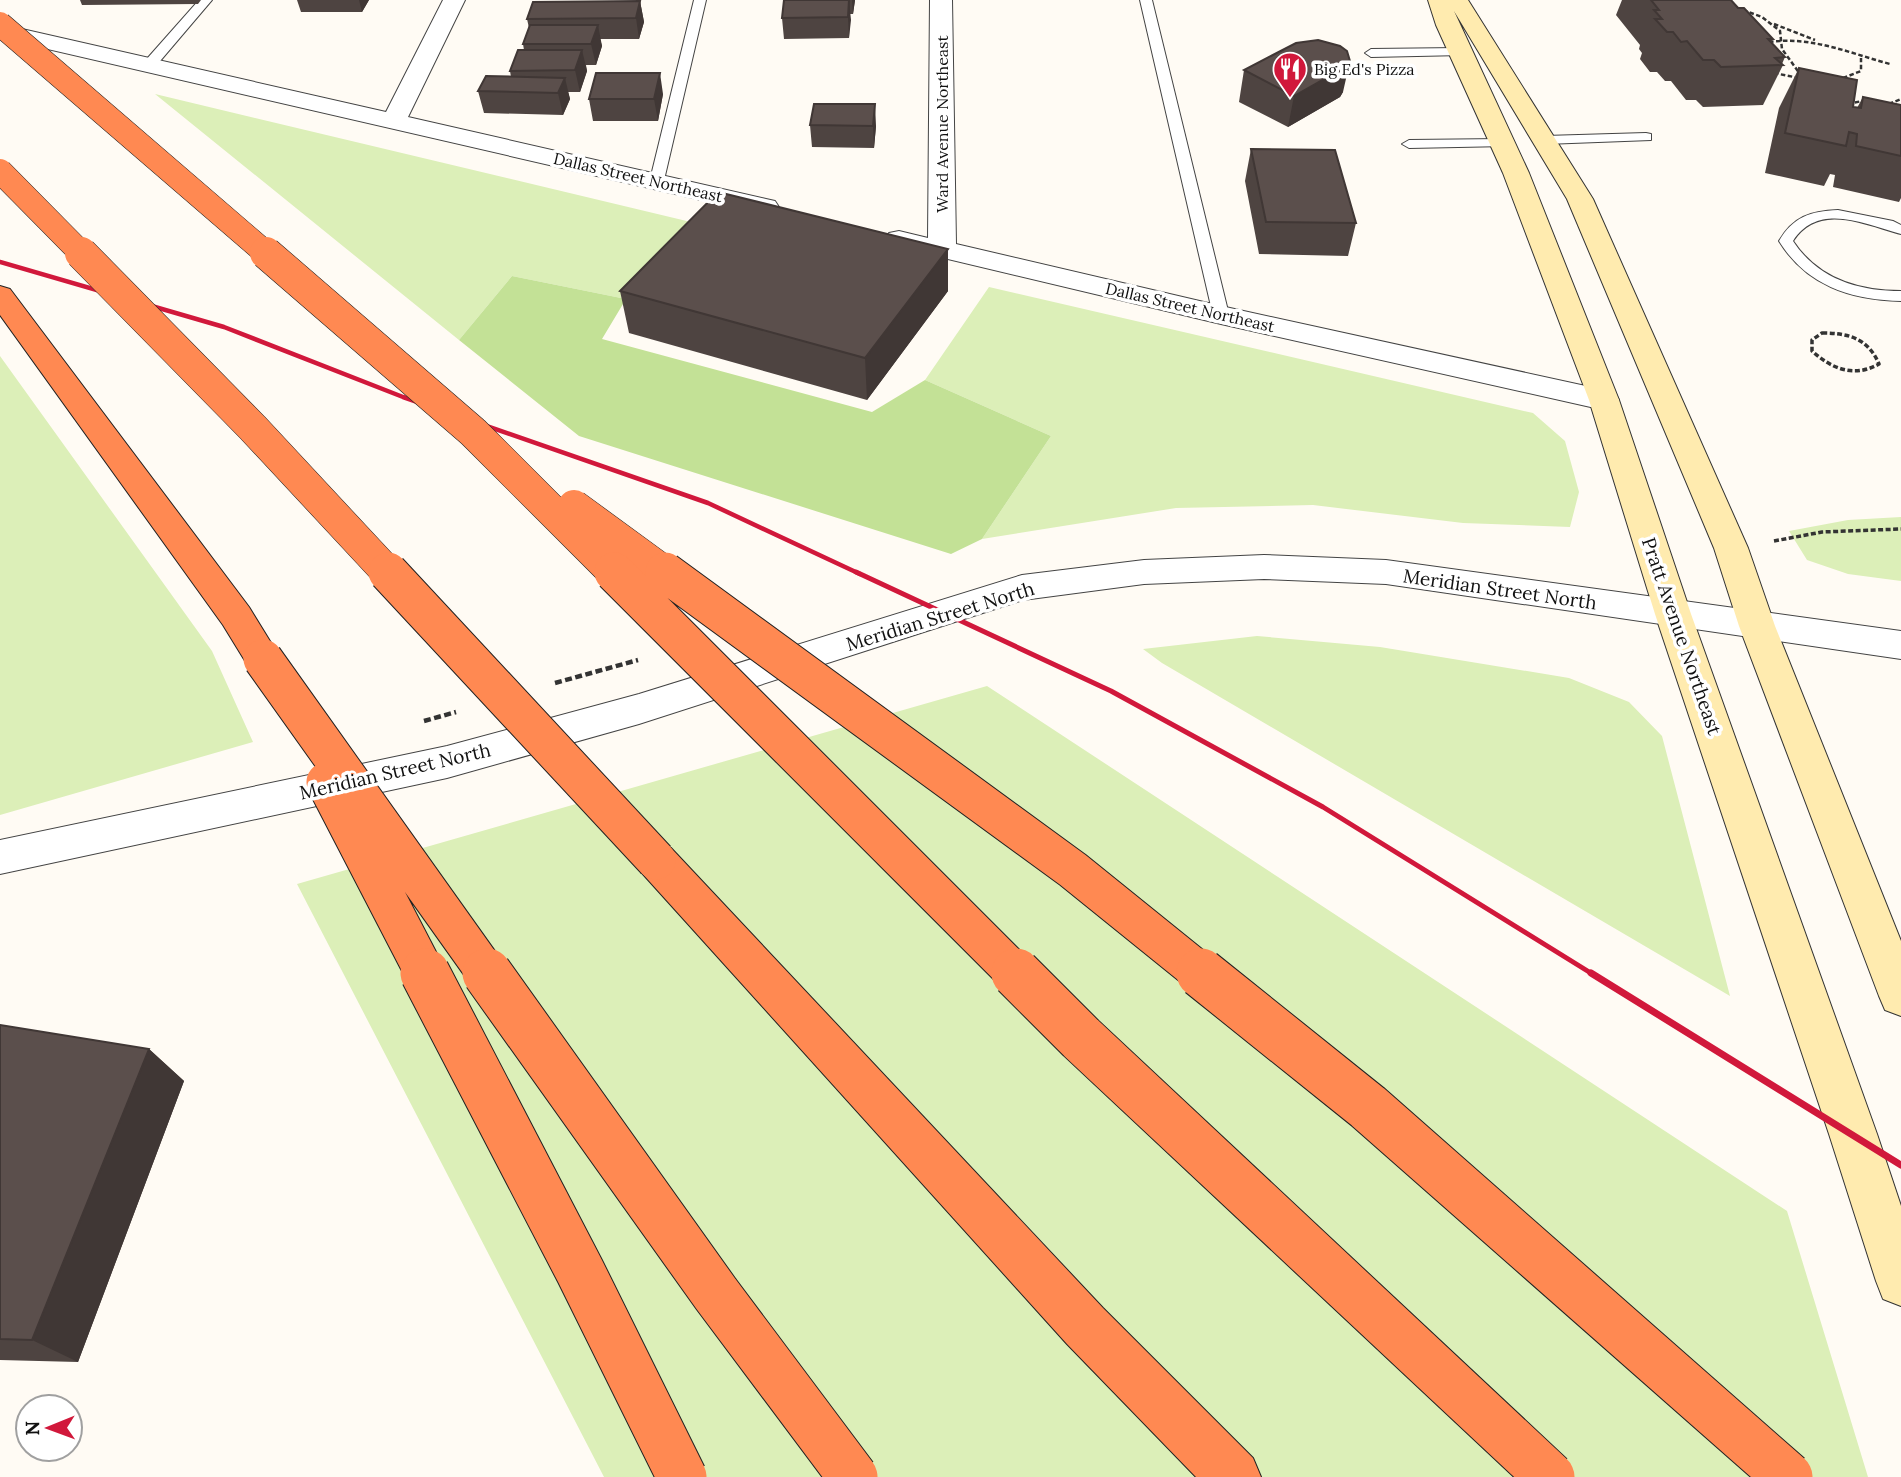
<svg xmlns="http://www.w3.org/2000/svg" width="1901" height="1477" font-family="Lora,serif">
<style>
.green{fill:#dcefb8}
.forest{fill:#c3e196}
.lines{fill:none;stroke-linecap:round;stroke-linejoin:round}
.service-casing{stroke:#444;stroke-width:2}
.minor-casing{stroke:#444;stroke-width:2}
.tertiary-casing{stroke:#444;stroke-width:2}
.secondary-casing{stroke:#333;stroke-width:2}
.motorway-casing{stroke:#222;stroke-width:2}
.path-far2{stroke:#333;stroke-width:2.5;stroke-dasharray:4.5 2.5;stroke-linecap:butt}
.path-far1{stroke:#333;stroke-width:3.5;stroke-dasharray:5 2.5;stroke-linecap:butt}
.path{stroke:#333;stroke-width:4.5;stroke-dasharray:7 3.5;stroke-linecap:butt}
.service{fill:#fff;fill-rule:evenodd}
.minor{fill:#fff;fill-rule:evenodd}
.tertiary{fill:#fff;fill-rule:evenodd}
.secondary{fill:#ffebaf;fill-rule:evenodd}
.motorway{fill:#ff8952;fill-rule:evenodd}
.rail-far2{stroke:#d1183b;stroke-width:4.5}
.rail-far1{stroke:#d1183b;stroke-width:5}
.rail{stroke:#d1183b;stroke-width:7}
.motorway-bridge-far3-casing{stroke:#222;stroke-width:25;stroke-linecap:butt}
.motorway-bridge-far2-casing{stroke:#222;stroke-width:33;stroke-linecap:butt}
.motorway-bridge-far1-casing{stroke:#222;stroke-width:41;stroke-linecap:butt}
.motorway-bridge-casing{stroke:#222;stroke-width:51;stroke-linecap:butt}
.motorway-bridge-far3{stroke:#ff8952;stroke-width:24}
.motorway-bridge-far2{stroke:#ff8952;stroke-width:32}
.motorway-bridge-far1{stroke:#ff8952;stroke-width:39}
.motorway-bridge{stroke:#ff8952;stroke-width:49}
.wall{fill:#4e4441}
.shaded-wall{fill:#403735}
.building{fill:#5b4f4c;stroke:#403735;stroke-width:2}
.labels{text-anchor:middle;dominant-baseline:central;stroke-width:7;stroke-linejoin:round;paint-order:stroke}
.far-poi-label{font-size:16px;fill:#111;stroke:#fff;text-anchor:start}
.far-street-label{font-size:16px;fill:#111;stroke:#fff}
.street-label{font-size:19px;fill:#111;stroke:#fff}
</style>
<rect width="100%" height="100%" fill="#fffbf4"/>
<path class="green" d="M155 94 695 223 626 299 512 276 459 340Z
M989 287 1533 413 1565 441 1579 492 1570 527 1463 523 1313 505 1176 508 982 539 1051 436 925 380Z
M0 356 212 651 253 742 0 815Z
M1901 517V581L1848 574 1807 560 1789 531 1848 520Z
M1257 636 1380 647 1569 678 1629 702 1662 736 1730 996 1162 663 1143 649Z
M987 686 1787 1211 1868 1477H604L297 884Z"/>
<path class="forest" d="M512 276 626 299 602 339 872 412 925 380 1051 436 982 539 951 554 579 436 459 340Z"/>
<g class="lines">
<g class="service-casing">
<path id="service" d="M199 0H212L155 67H145V61Z
M694 0H706L664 180 657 184 650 180Z
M1140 0H1152L1229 315 1227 318 1221 320 1213 315Z
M1459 48 1465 52 1463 55 1371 57 1365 53 1371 49Z
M1646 133 1651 134V140L1545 144 1538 140 1545 136Z
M1502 139 1507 140V146L1409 148 1402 144 1409 140Z
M1838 210 1893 221 1901 225V234C1866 225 1819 201 1793 241 1818 279 1858 291 1901 291V301C1850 300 1806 285 1779 241 1793 217 1810 211 1838 210Z"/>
</g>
<g class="minor-casing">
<path id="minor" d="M443 0H465L408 117 766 199 775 201 779 207 775 213 766 215 0 38V24L386 112Z
M930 0H952L956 244 1221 306 1604 390 1615 393 1619 400 1615 407 1604 410 1221 324 889 245 885 239 889 233 899 231 928 238Z"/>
</g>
<g class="tertiary-casing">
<path id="tertiary" d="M1264 555 1386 560 1901 631V659L1386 584 1264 579 1144 584 1023 600 639 724 447 778 0 874V840L447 746 639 694 1022 575 1144 560Z"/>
</g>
<g class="secondary-casing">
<path id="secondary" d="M1428 0H1468L1593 199 1748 548 1775 626 1901 941V1016L1885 1010 1879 996 1739 626 1714 548 1567 199 1454 11 1529 173 1619 400 1691 614 1877 1134 1901 1206V1306L1883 1299 1876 1281 1829 1134 1655 614 1589 400 1503 173 1436 25Z"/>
</g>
<g class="motorway-casing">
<path id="motorway" d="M0 286 10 289 249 607 281 659 276 669 263 673 250 669 223 625 0 315Z
M656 843 671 848 1103 1308 1253 1458 1261 1477H1196L1067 1344 641 872 635 860 641 848Z"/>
</g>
<path class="path-far2" d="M1743 10 1762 17 1780 31 1782 49 1800 74
M1774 24 1815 40
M1769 42C1812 36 1849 53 1890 64
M1774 73 1799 78
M1843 78 1861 71V58
M1848 104 1867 100
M1889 104 1901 99"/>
<path class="path-far1" d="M1822 333C1848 333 1868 338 1879 364 1854 378 1832 369 1812 351V340Z
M1774 541 1822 532 1901 529"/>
<path class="path" d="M555 683 638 660
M424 721 456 712"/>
<use href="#service" class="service"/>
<use href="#minor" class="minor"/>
<use href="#tertiary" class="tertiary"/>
<use href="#secondary" class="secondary"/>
<use href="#motorway" class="motorway"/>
<path class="rail-far2" d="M0 262 224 327 403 397 708 503 860 574"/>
<path class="rail-far1" d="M856 572 1111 691 1323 807 1594 975"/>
<path class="rail" d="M1591 973 1901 1165"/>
<g class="motorway-bridge-far3-casing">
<path id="motorway-bridge-far3" d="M0 24 268 255
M0 171 83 255"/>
</g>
<g class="motorway-bridge-far2-casing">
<path id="motorway-bridge-far2" d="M81 253 253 428 389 574
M266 253 473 432 615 574
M574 506 667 574"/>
</g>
<g class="motorway-bridge-far1-casing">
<path id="motorway-bridge-far1" d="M388 572 656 860
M614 572 1017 975
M665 572 1073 870 1203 975
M263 659 488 975
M326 782 426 975"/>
</g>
<g class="motorway-bridge-casing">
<path id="motorway-bridge" d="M425 973 580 1271 682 1477
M487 973 716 1294 853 1477
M1016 973 1081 1038 1550 1477
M1201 973 1368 1107 1788 1477"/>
</g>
<use href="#motorway-bridge-far3" class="motorway-bridge-far3"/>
<use href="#motorway-bridge-far2" class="motorway-bridge-far2"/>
<use href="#motorway-bridge-far1" class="motorway-bridge-far1"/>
<use href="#motorway-bridge" class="motorway-bridge"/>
</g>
<path class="wall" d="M80 0H201L198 4 82 5Z
M297 0H369L362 12H301Z
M784 0H855L853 14H850L849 38 784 39 782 18Z
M1622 0H1731L1773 39 1771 43 1785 57 1782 64 1783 65 1763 105 1703 107 1696 100H1686L1671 81H1665L1657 72H1650L1640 59 1642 53 1639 49 1640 45 1616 15Z
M640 1 644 22 639 39H600L602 46 596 65H586L587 71 580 92H568L570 99 563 115 484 113 478 91 511 77 510 71 524 50 523 44 529 28 527 19Z
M1799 68 1853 107 1857 108 1863 97 1901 105V198L1899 202 1833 187 1835 175 1830 174 1824 186 1765 173 1779 108Z
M1244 70 1343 92 1340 97 1288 127 1239 102Z
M663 94 658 121H593L589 99Z
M810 125 876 126 874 148 812 147Z
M1251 149 1356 223 1348 256 1259 254 1245 181Z
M948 249V291L867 400 629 333 620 291Z
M0 1025 149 1049 184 1081 78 1362 0 1360Z"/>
<path class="shaded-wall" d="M359 0H369L362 12Z
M849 0 851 20 849 38 848 17Z
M852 0H855L853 14Z
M640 1 644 22 639 39 636 18Z
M598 25 602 46 596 65 591 44Z
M582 50 587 71 580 92 575 70Z
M1350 61 1343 92 1340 97 1288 127 1294 96Z
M660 73 663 94 658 121 654 99Z
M565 78 570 99 563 115 558 93Z
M875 104 876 126 874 148 873 126Z
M948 249V291L867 400 865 358Z
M149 1049 184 1081 78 1362 32 1340Z"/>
<path class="building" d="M784 0H849L848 17 782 18Z
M1651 0H1731L1738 8H1744L1773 39H1768L1785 57 1775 58 1783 65 1721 67 1714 60H1703L1687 41 1681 42 1673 32H1667L1655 19H1662L1654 10H1659Z
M640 1 636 18 527 19 533 2Z
M530 25H598L591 44H523Z
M1318 40 1340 46 1347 51 1350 61 1347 66 1294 96 1244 70 1296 43Z
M518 50H582L575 70 510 71Z
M1799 68 1857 80 1853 107 1861 108 1863 97 1901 105V156L1856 146 1857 134 1849 132 1846 146 1785 133Z
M596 73H660L654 99H589Z
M486 76 565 78 558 93 478 91Z
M814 104H875L873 126 810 125Z
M1251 149 1335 150 1356 223 1266 222Z
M718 192 948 249 865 358 620 291Z
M0 1025 149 1049 32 1340 0 1339Z"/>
<defs>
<g id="restaurant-pin" transform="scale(1.75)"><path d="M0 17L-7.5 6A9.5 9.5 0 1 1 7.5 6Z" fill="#d1183b" stroke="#fff"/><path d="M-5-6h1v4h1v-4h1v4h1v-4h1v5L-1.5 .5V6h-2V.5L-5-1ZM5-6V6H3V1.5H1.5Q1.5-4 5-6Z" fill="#fff"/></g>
</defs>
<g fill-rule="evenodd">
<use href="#restaurant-pin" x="1290" y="69"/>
</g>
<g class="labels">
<g class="far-poi-label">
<text x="1314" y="69">Big Ed's Pizza</text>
</g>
<g class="far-street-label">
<text transform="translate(942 124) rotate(-90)">Ward Avenue Northeast</text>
<text transform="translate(638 177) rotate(13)">Dallas Street Northeast</text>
<text transform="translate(1190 307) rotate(13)">Dallas Street Northeast</text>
</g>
<g class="street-label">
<text transform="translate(1500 589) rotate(8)">Meridian Street North</text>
<text transform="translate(940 616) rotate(-17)">Meridian Street North</text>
<text transform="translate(1682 636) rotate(71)">Pratt Avenue Northeast</text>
<text transform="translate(395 771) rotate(-13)">Meridian Street North</text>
</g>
</g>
<g transform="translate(49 1428) rotate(269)"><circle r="33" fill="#ffffff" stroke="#a0a0a0" stroke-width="2"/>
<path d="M0-5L12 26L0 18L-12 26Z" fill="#d1183b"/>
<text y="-10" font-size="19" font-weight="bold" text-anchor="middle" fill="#111111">N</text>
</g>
</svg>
